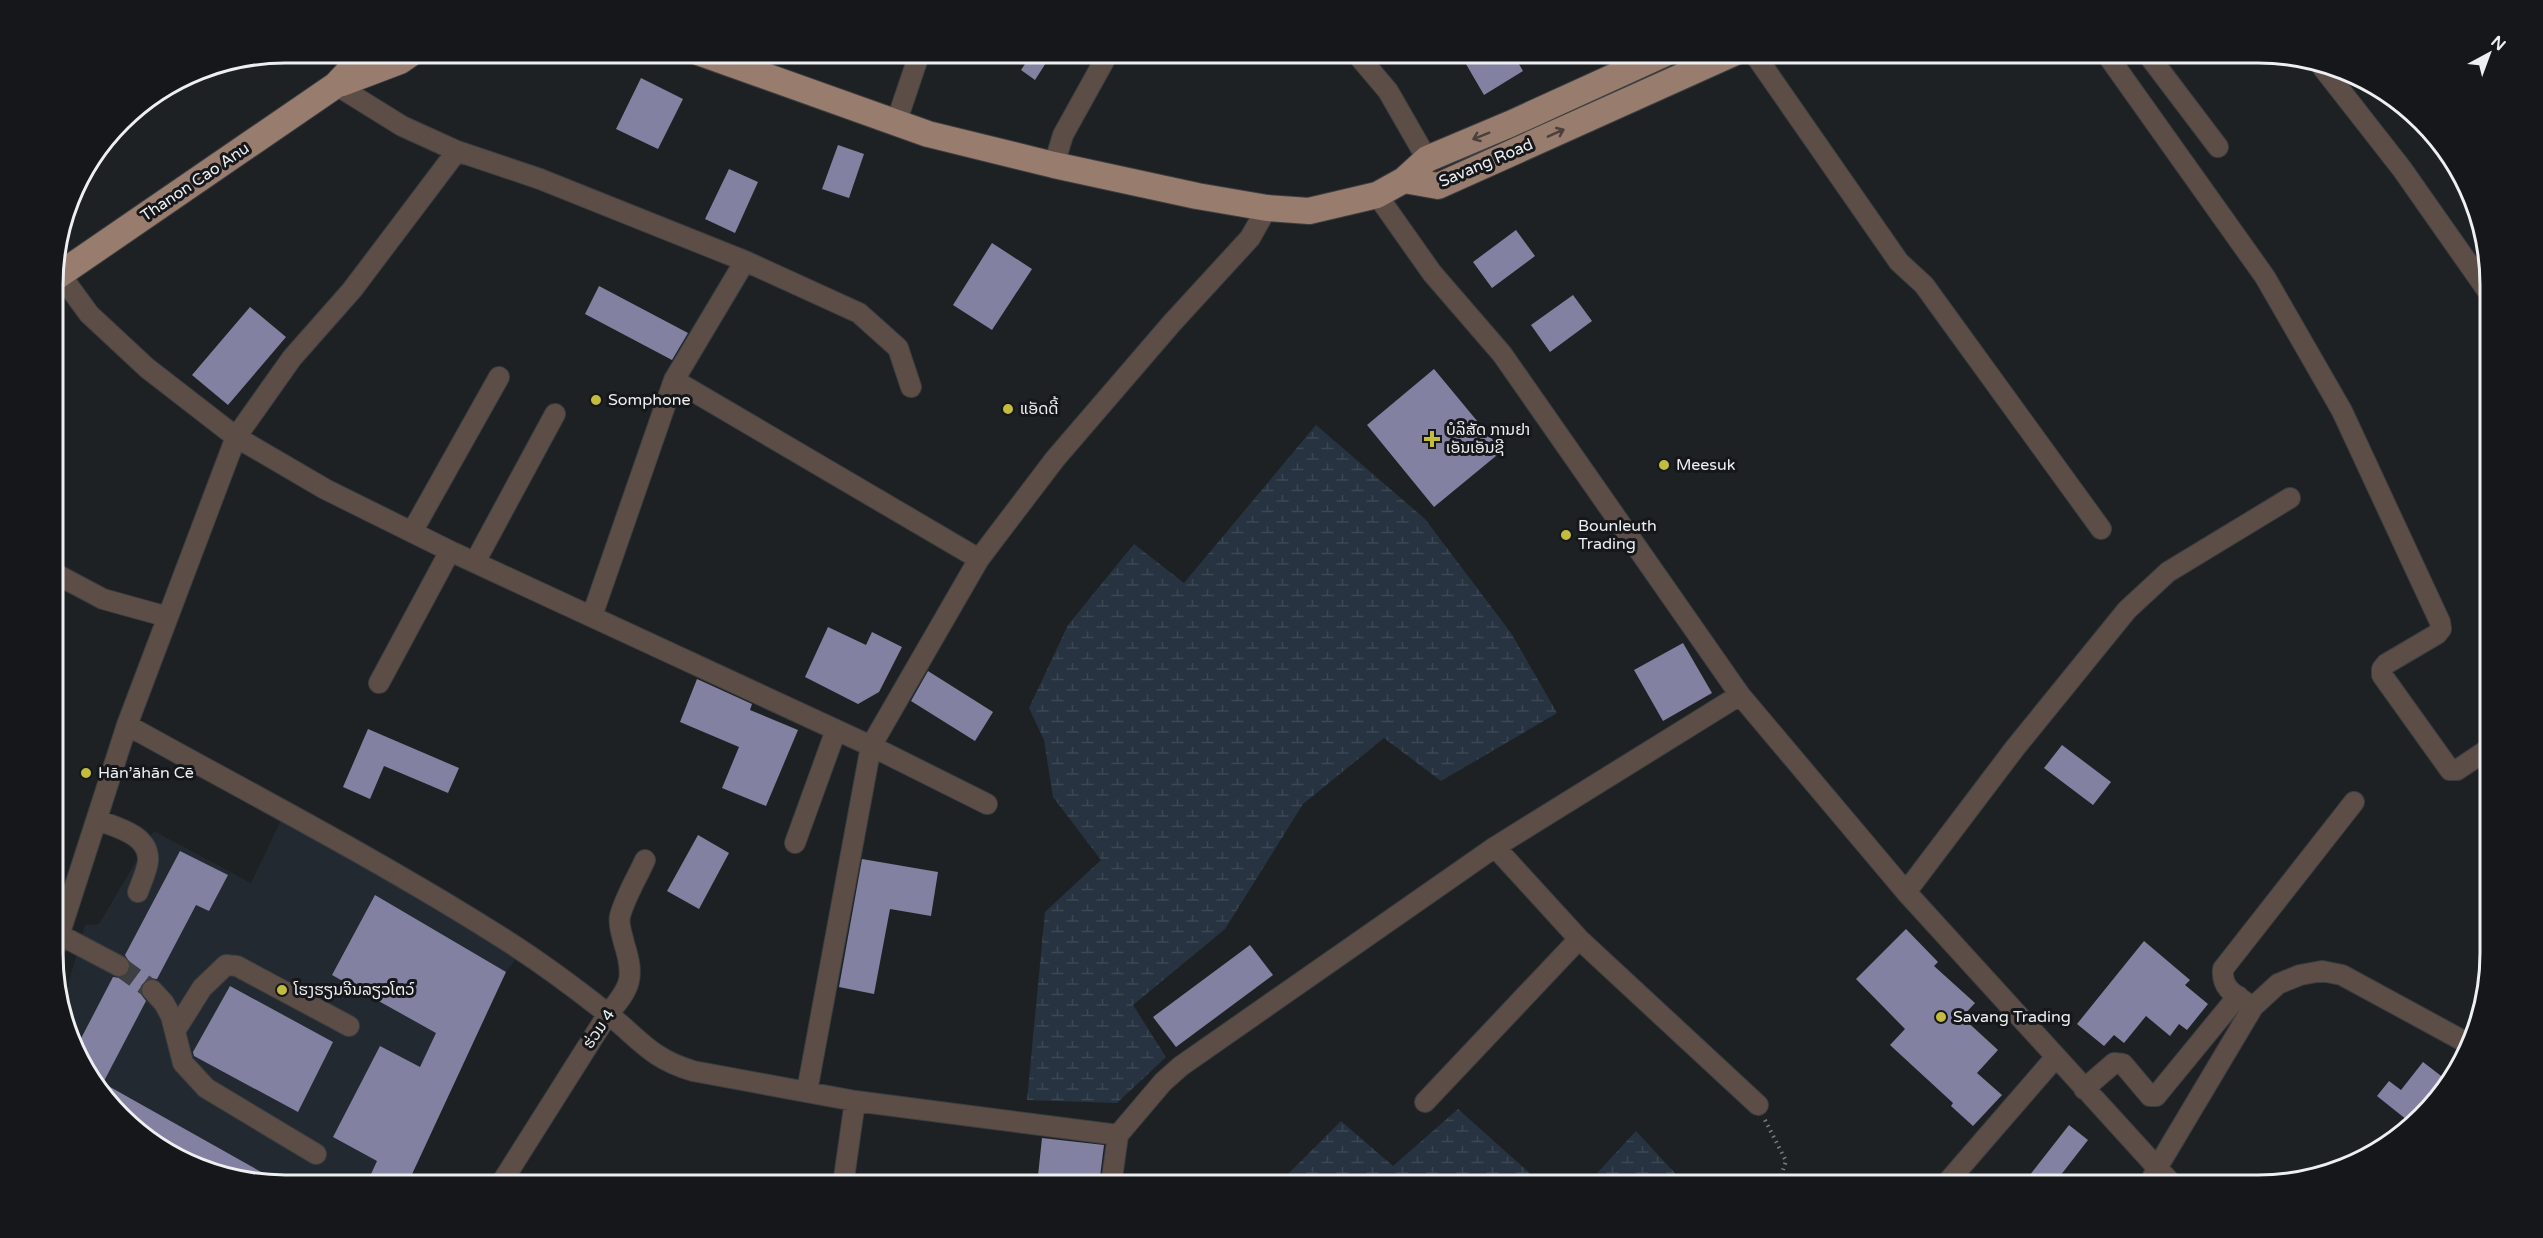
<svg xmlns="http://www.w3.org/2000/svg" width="2543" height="1238" font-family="'Varela Round','Noto Sans Lao',sans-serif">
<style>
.built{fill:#222930}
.wetland{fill:url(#wetland-marsh)}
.building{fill:#8381a1}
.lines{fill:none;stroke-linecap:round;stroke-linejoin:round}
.minor-tunnel{stroke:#3d4042;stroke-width:20;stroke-dasharray:20 10;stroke-linecap:butt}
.minor-casing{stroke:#3b3e40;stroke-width:22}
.major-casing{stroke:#3b3e40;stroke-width:28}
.path{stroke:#7b7d7f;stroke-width:4;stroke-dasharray:1.5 4.5;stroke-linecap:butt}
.minor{stroke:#5c4e47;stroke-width:20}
.major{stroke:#987c6d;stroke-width:26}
.oneway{stroke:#493f3b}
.poi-dot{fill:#c4bc3d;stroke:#15171a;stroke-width:2}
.labels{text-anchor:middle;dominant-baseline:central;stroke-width:6;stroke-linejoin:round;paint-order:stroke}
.street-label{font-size:16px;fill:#edeff1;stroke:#15171a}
.poi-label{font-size:16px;fill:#edeff1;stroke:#15171a;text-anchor:start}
.rim{fill:none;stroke:#edeff1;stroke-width:3}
</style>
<defs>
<pattern id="wetland-marsh" width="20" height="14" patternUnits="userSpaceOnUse" patternTransform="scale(1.5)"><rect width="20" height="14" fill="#273341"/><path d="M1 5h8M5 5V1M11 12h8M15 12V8" fill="none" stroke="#3c4754"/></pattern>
</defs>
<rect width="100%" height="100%" fill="#1e2123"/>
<path class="built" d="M282 818 519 955 506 972 407 1185H285L183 1162 100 1094 70 1042 61 1009 85 925 99 924 154 831 251 883Z"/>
<path class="wetland" d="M1316 425 1425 519 1511 633 1557 713 1441 781 1384 738 1303 804 1225 929 1133 1005 1166 1057 1117 1103 1027 1100 1045 912 1101 860 1053 797 1044 740 1029 708 1068 625 1134 544 1184 583Z
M1458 1109 1543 1185H1277L1341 1121 1393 1166Z
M1636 1131 1686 1185H1586Z"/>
<path class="building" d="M1033 52H1053L1035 80 1021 70Z
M1459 52H1512L1523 71 1484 95Z
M641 78 683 99 658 149 616 129Z
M838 145 864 154 849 198 822 189Z
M729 169 758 182 735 233 705 219Z
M1516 230 1535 256 1492 288 1473 262Z
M992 243 1032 269 992 330 953 305Z
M599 286 688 333 672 360 585 314Z
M1573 295 1592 321 1550 352 1531 325Z
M250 307 286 337 228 405 192 375Z
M1434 369 1502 451 1434 507 1367 425Z
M828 627 866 645 872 632 902 647 879 692 858 704 805 677Z
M1683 643 1712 693 1663 721 1634 670Z
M928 671 993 712 975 741 911 701Z
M697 679 752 704 750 710 798 730 766 806 722 788 739 747 680 722Z
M368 729 459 768 448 793 384 766 370 799 343 787Z
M2062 745 2111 782 2093 805 2044 768Z
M698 835 729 853 699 909 667 891Z
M180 851 228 875 209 911 196 905 157 979 149 978 141 986 140 993 146 1001 103 1083 272 1178 270 1182 183 1162 100 1094 75 1050 113 977 120 978 129 972 131 965 125 955Z
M862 859 938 872 931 916 890 909 874 994 839 987Z
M375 895 506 972 407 1185H366L377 1161 333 1137 380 1046 420 1067 436 1033 332 975Z
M1906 929 1938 962 1934 966 1975 1003 1962 1017 1998 1050 1977 1073 2002 1095 1973 1126 1951 1106 1953 1103 1890 1045 1905 1029 1856 979Z
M2144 941 2190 980 2185 985 2208 1004 2187 1030 2179 1024 2170 1036 2146 1016 2124 1043 2114 1035 2104 1046 2077 1024Z
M1250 945 1273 975 1176 1047 1153 1017Z
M230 986 333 1042 298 1112 194 1056 193 1052Z
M2423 1062 2449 1082 2433 1106 2412 1124 2377 1096 2389 1081 2401 1090Z
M2069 1125 2088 1140 2053 1185H2022Z
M1042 1138 1104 1145 1099 1185H1037Z"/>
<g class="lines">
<path class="minor-tunnel" d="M119 966 152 990"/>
<g class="minor-casing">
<path id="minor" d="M1355 52 1388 91 1427 159
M1753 52 1899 262 1924 285 2101 529
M2105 52 2265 277 2342 411 2440 622 2441 629 2437 634 2386 664 2382 669V675L2450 770H2457L2490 748
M2146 52 2218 147
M2323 68 2402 169 2489 293
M336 85 402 126 457 151 540 179 745 261 859 313 898 348 911 387
M896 123 920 52
M1054 165 1063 135 1109 52
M1377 195 1432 273 1502 354 1740 695 1906 892 2173 1185
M54 266 89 314 147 368 236 437 325 489 450 551 871 746 987 804
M674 380 979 559
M412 532 499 377
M475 562 555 414
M54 573 103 599 168 617
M592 616 674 380 745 261
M379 683 450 551
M127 725C251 794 377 859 496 934 533 957 574 987 608 1014 641 1040 650 1058 693 1071L855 1101 1118 1135 1163 1082 1181 1066 1495 847 1740 695
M97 820C116 827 150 835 148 861 147 871 141 883 138 892
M795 843 836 730
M1495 847 1579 939 1758 1105
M1906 892 2015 748 2127 610 2168 572 2290 498
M60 935 119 966
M54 951 127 725 236 437 292 358 352 290 457 151
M152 990 164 1003 171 1016 183 1063 206 1088 316 1154
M2253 1007C2237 996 2221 990 2223 969L2354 802
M175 1031 202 988 226 965 237 966 349 1026
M2084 1089 2114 1063 2123 1064 2150 1096H2156L2238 996
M807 1091 871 746 979 559 1055 459 1172 323 1250 238 1267 208
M1425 1102 1579 939
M500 1185 608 1014C631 987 635 978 624 943 622 934 618 925 620 916 625 897 637 878 645 860
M843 1185 855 1101
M1111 1185 1118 1135
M1945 1185 2055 1058
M2149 1185 2157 1168 2253 1007 2278 984 2300 975 2322 971 2342 975 2469 1044"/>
</g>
<g class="major-casing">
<path id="major" d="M698 52 928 134 1054 165 1197 196 1267 208 1309 211 1377 195 1404 180 1427 159 1510 124 1668 52
M342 83 400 61 413 52
M1404 180 1438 186 1736 52
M53 279 336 85 367 52"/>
</g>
<path class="path" d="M1765 1120 1786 1161 1778 1185"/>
<use href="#minor" class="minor"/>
<use href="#major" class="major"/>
</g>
<defs><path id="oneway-shaft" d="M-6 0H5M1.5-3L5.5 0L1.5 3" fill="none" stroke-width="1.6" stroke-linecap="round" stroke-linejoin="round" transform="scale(1.5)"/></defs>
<g class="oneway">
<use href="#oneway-shaft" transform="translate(1556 133) rotate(-24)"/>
<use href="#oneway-shaft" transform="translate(1481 136) rotate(158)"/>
</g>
<g class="poi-dot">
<circle cx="596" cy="400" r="6"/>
<circle cx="1008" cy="409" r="6"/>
<path d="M1429 430h6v6h6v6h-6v6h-6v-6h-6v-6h6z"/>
<circle cx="1664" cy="465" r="6"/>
<circle cx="1566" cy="535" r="6"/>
<circle cx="86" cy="773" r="6"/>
<circle cx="282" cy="990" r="6"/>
<circle cx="1941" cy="1017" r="6"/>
</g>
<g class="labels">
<g class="street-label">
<text transform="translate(1486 163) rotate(-23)">Savang Road</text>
<text transform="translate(195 182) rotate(-34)">Thanon Cao Anu</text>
<text transform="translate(599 1029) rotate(-56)">ຮ່ວມ 4</text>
</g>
<g class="poi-label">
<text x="608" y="400">Somphone</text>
<text x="1020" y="409">ແອັດດີ້</text>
<text x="1446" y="430">ບໍລິສັດ ການຢາ<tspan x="1446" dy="18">ເອັນເອັນຊີ</tspan></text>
<text x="1676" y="465">Meesuk</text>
<text x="1578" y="526">Bounleuth<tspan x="1578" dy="18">Trading</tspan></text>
<text x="98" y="773">Hān’āhān Cē</text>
<text x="294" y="990">ໂຮງຮຽນຈີນລຽວໂຕວ໌</text>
<text x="1953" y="1017">Savang Trading</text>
</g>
</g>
<path d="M0 0H2543V1238H0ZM285 63H2258A222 222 0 0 1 2480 285V953A222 222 0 0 1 2258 1175H285A222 222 0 0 1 63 953V285A222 222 0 0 1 285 63Z" fill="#15171a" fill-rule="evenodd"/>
<path class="rim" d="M285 63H2258A222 222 0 0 1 2480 285V953A222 222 0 0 1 2258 1175H285A222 222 0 0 1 63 953V285A222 222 0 0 1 285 63Z"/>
<g transform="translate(2489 54) rotate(41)" stroke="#15171a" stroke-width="4.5" paint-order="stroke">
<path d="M0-4.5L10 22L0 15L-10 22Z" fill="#edeff1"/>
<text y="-9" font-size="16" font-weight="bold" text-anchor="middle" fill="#edeff1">N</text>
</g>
</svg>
